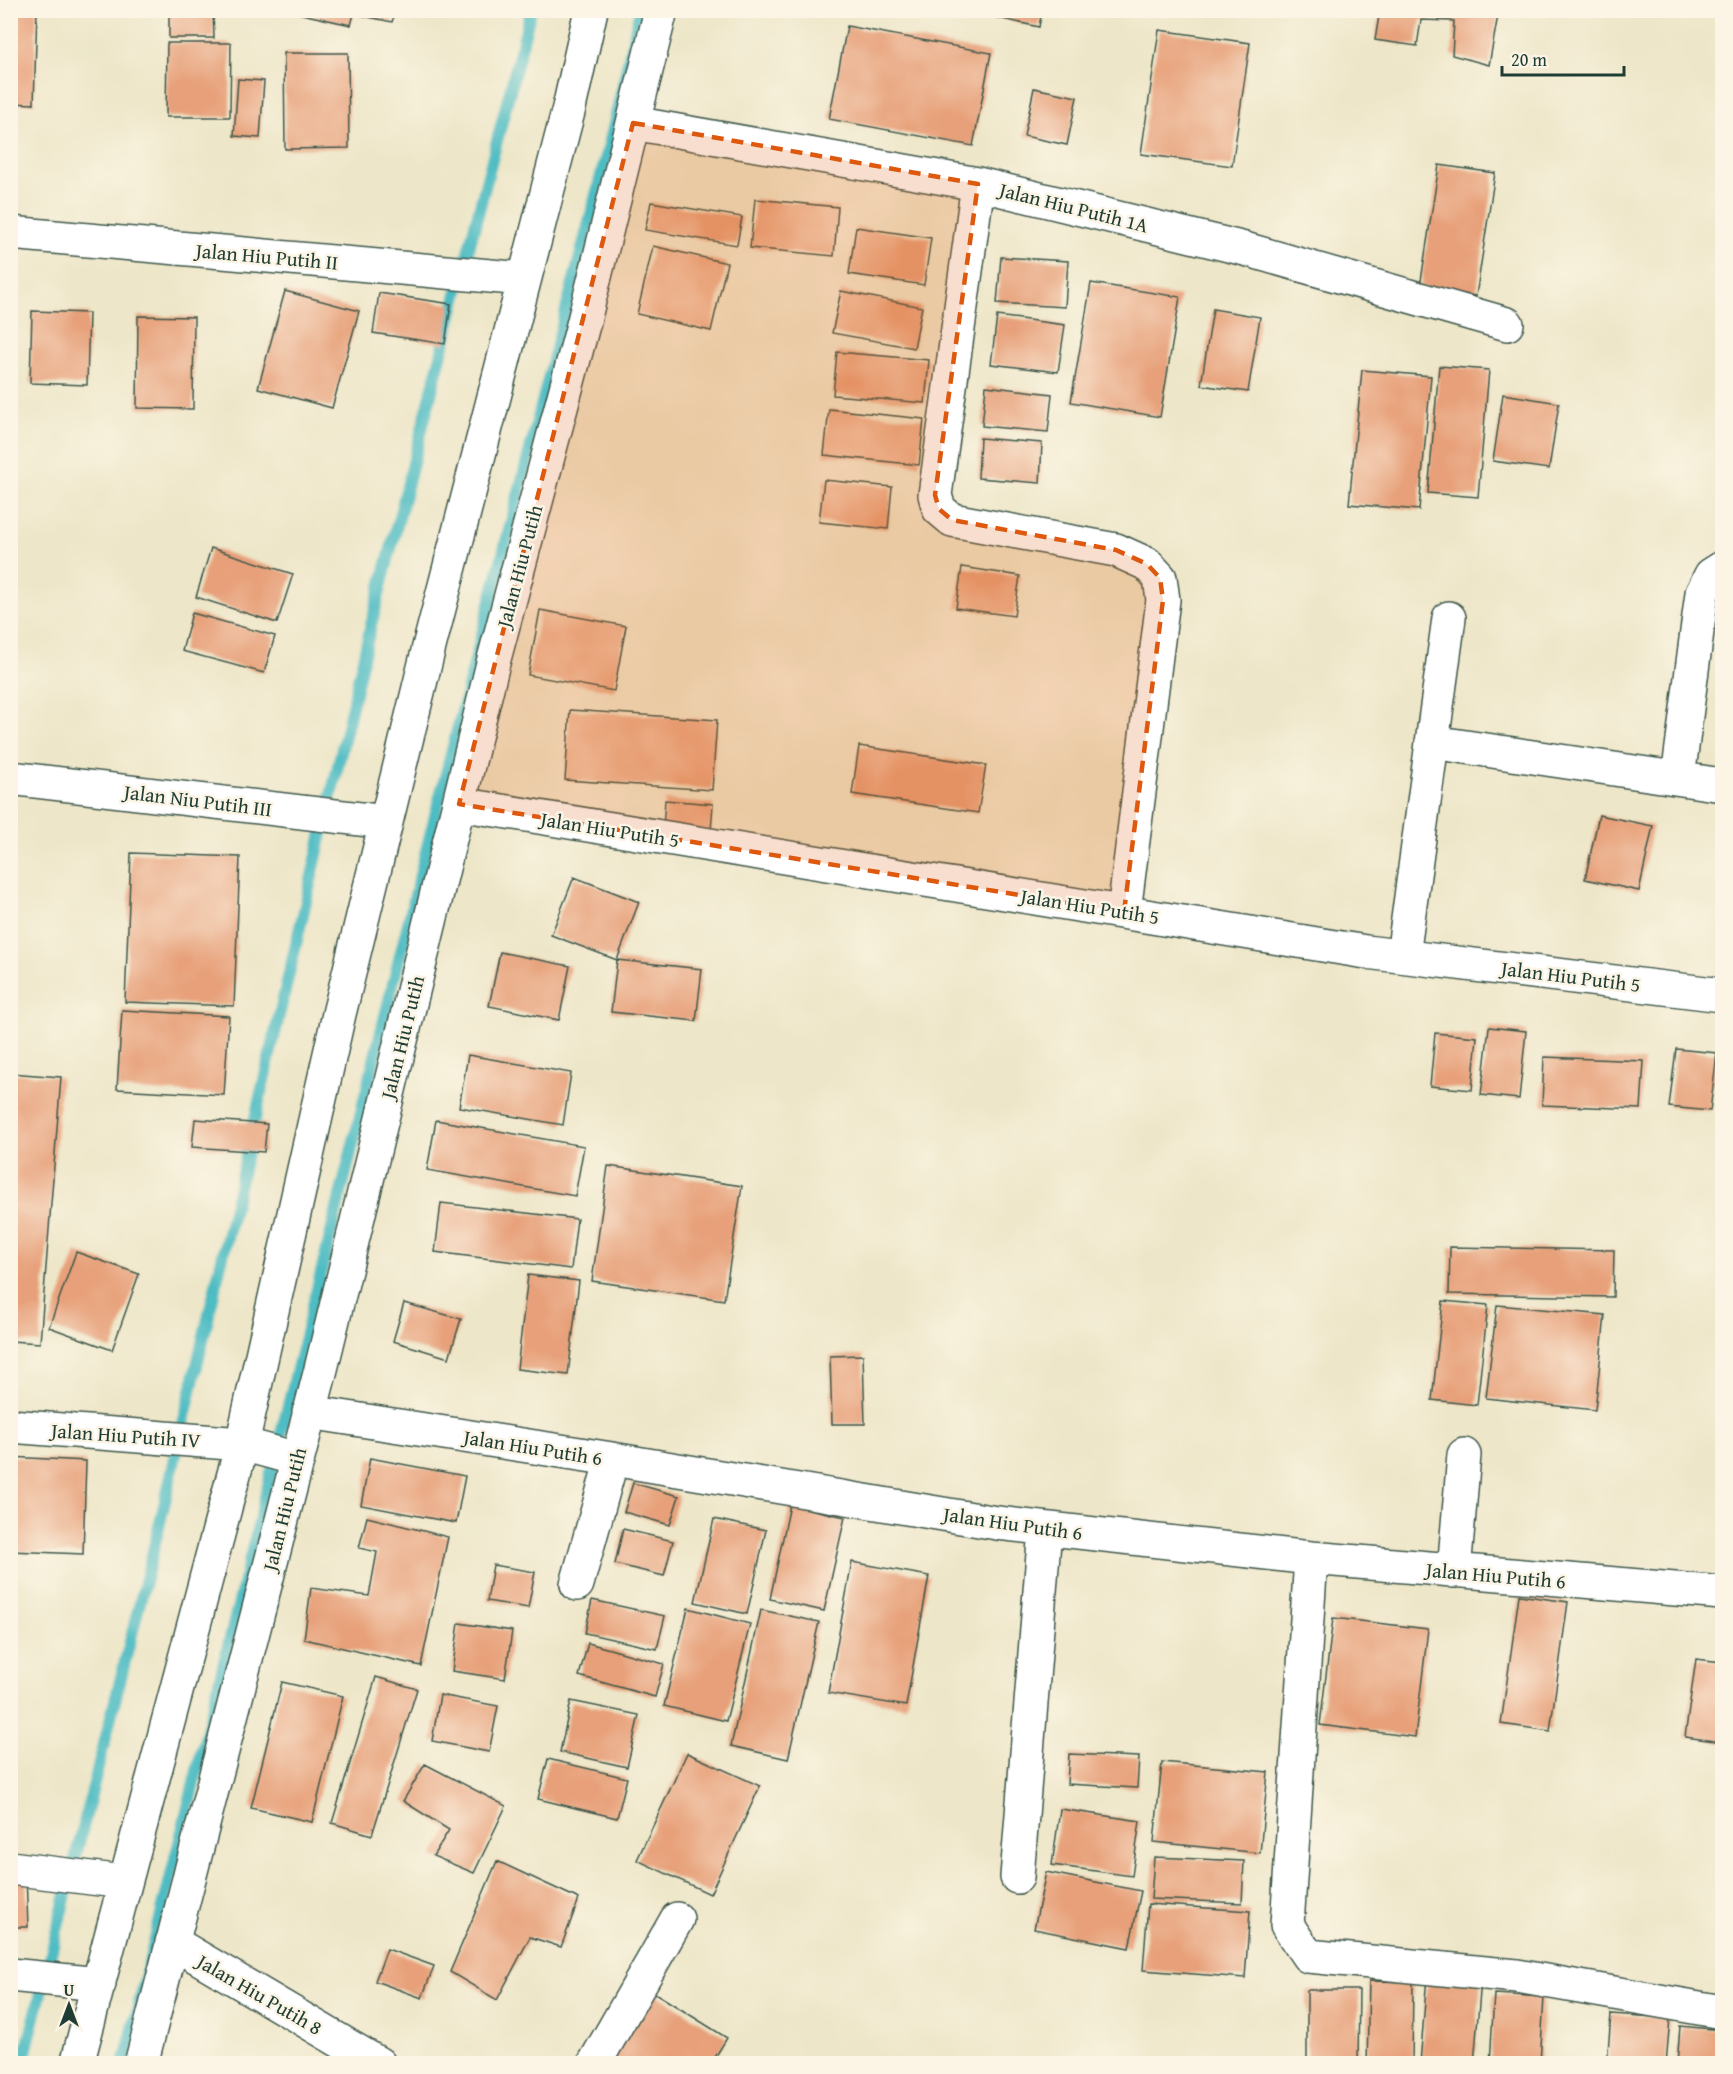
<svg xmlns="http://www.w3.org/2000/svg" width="1733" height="2074" font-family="'Gentium Book Plus',serif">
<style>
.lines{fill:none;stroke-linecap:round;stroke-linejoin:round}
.stream{stroke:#4dbcc3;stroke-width:12}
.building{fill:#e7a079}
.minor-casing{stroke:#3e564a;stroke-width:36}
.minor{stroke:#fff;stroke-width:33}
.marked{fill:#de580e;fill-opacity:0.2;stroke:#de580e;stroke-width:4.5;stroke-dasharray:12 8;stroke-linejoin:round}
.labels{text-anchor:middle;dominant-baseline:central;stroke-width:5;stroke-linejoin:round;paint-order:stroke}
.street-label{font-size:20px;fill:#1f3d34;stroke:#fcf5e5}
</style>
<rect width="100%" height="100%" fill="#fcf5e5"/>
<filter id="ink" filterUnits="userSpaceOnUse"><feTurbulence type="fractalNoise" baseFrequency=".0167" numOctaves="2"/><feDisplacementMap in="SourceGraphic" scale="12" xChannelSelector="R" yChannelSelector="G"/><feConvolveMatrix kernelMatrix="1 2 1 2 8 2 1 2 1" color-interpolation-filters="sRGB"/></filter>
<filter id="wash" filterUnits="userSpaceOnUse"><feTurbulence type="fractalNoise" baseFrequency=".008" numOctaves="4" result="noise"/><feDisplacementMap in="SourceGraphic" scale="24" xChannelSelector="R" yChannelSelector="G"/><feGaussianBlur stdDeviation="1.35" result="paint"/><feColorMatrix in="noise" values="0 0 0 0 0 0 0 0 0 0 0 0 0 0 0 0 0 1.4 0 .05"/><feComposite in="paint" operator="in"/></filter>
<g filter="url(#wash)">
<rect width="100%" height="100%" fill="#ede6c8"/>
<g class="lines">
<path class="stream" d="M23 2064 158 1531 371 625 531 10
M124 2064 431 831 612 133 640 10"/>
</g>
<g id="blocks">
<path class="building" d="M10 10H37L34 104 10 103Z
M169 10H213L214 38H169Z
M284 10H396L392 22 354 14 351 25Z
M406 10H436L435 17Z
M962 10H1042L1039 27Z
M1380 10H1499L1489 65 1452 55 1454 21 1421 20 1417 46 1375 40Z
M847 26 991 53 973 146 829 119Z
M1159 30 1250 43 1232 166 1141 154Z
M167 43H231L230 117H166Z
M284 53H348L349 148 285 149Z
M238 79 264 81 260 138 234 136Z
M1034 88 1077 97 1067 145 1024 136Z
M1439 165 1495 173 1476 296 1420 287Z
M755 199 838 207 834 256 750 248Z
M651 202 742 217 737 245 645 230Z
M856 227 931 238 924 285 849 274Z
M653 246 727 263 711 331 637 314Z
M1001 257 1068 261 1065 307 997 303Z
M1091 283 1180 297 1160 417 1071 402Z
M285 291 359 311 332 408 258 388Z
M841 291 922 307 914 348 832 333Z
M379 293 451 304 445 344 373 333Z
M1213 309 1260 317 1248 392 1201 385Z
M32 311 89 313 87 385 30 383Z
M138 316 194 317 193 409 137 408Z
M997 316 1065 325 1058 372 991 364Z
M837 352 929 360 925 403 833 395Z
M1439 366 1489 370 1478 497 1428 493Z
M1362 370 1431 376 1419 510 1349 504Z
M986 386 1052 394 1048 432 982 426Z
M1503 394 1559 403 1549 469 1493 461Z
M829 409 924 419 919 465 824 455Z
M980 438 1042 443 1040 483 978 478Z
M824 480 892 487 888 529 819 522Z
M211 548 293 574 277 623 196 597Z
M962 567 1020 576 1014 616 956 608Z
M540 610 626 626 614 691 528 675Z
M192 613 275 636 264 673 182 651Z
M570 710 717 720 712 790 565 780Z
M859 746 986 765 978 813 852 794Z
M665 800 713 804 711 831 663 828Z
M1599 815 1653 826 1639 891 1585 879Z
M131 853 240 857 234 1006 125 1002Z
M574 877 639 902 617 960 551 935Z
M500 952 570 966 559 1020 489 1006Z
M617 960 702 969 696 1021 611 1012Z
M122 1010 229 1016 224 1095 117 1089Z
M1489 1027 1526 1031 1519 1099 1481 1095Z
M1435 1033 1477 1037 1472 1090 1430 1086Z
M1676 1049 1717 1053 1710 1111 1669 1107Z
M468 1055 571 1073 563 1125 459 1107Z
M1544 1057 1644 1061 1641 1109 1542 1105Z
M10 1073 61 1077 40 1343 10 1341Z
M195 1119 267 1124 264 1152 192 1147Z
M436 1120 584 1146 575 1196 427 1170Z
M608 1166 742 1186 724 1300 592 1281Z
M441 1203 577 1219 571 1269 435 1252Z
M1450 1247 1614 1250 1613 1297 1449 1294Z
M76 1252 139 1274 112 1350 49 1327Z
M528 1275 579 1281 568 1375 517 1369Z
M1443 1301 1488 1305 1477 1405 1432 1400Z
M404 1303 461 1319 449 1358 393 1341Z
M1497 1305 1605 1315 1595 1410 1486 1398Z
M863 1355 865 1424H832L830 1356Z
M10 1457 86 1461 83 1554 10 1551Z
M370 1458 465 1476 456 1523 361 1505Z
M633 1483 679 1496 670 1525 624 1512Z
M790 1505 845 1517 824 1611 770 1599Z
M367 1517 448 1537 421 1666 304 1639 311 1588 369 1596 377 1552 359 1548Z
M714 1519 766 1530 747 1614 695 1602Z
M623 1529 673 1541 664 1576 615 1564Z
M852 1562 929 1576 906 1706 828 1693Z
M493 1565 535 1572 528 1608 487 1601Z
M1519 1595 1568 1602 1550 1731 1501 1724Z
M592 1600 665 1616 657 1649 585 1633Z
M688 1608 750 1624 726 1721 664 1706Z
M761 1610 819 1622 788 1759 731 1746Z
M1333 1618 1428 1629 1415 1737 1320 1725Z
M459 1623 512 1631 505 1679 452 1671Z
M588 1643 664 1664 655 1697 579 1676Z
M1696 1659 1722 1662V1742L1685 1737Z
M376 1677 417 1689 372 1835 332 1823Z
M282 1682 343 1696 312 1822 251 1808Z
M440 1695 498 1706 489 1752 432 1741Z
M571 1701 639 1715 627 1767 560 1752Z
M687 1753 760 1786 710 1894 637 1860Z
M1069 1754 1139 1757 1137 1788 1067 1784Z
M548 1759 627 1778 617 1818 538 1799Z
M1162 1762 1268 1772 1260 1853 1154 1842Z
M425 1764 506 1806 474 1873 433 1856 449 1830 403 1801Z
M1060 1809 1140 1821 1132 1876 1052 1865Z
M1154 1857 1244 1861 1242 1903 1151 1899Z
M497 1861 579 1899 561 1947 530 1937 497 2000 450 1972Z
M1046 1872 1141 1891 1129 1948 1034 1929Z
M26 1875 28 1927H10V1876Z
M1148 1904 1250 1911 1245 1978 1143 1970Z
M387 1949 434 1966 422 1998 375 1981Z
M1427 1976 1481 1980 1474 2064H1420Z
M1369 1981 1413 1982 1412 2064H1367Z
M647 1988 727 2038 711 2064H598Z
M1307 1990H1359L1358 2064H1307Z
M1494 1994 1544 1997 1540 2064H1490Z
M1611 2014 1670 2018 1666 2064H1607Z
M1680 2026 1721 2030 1719 2064H1677Z"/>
</g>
</g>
<g filter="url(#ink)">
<use href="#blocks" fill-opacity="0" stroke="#3e564a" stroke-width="1.5"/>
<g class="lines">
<g class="minor-casing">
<path id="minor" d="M633 123 978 184 1245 249 1507 324
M978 184 935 495 939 509 952 520 1116 550 1147 564 1160 578 1163 600 1124 912
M10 233 524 279
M1432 742 1722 785
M10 778 386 822
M1678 778 1702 593 1711 575 1722 568
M459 804 1366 952 1722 995
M1403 956 1449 618
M309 1412 612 1459 997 1523 1311 1558 1722 1593
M10 1426 242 1444 297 1459
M1311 1558 1287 1925 1308 1956 1517 1976 1722 2012
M1454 1571 1464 1455
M577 1584 612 1459
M10 1868 124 1882
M1017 1877 1045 1529
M172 1942 379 2064
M10 1975 99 1984
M77 2064 242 1444 339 1014 429 647 569 108 591 10
M141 2064 320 1373 493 663 583 325 661 10
M594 2064 677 1919"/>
</g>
<use href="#minor" class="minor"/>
</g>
</g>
<path class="marked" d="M633 123 978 184 935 495 939 509 952 520 1116 550 1147 564 1160 578 1163 600 1124 912 459 804Z"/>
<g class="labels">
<g class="street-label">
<text transform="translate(1074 207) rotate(14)">Jalan Hiu Putih 1A</text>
<text transform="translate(267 256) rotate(5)">Jalan Hiu Putih II</text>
<text transform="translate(519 566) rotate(-75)">Jalan Hiu Putih</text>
<text transform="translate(198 800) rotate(7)">Jalan Niu Putih III</text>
<text transform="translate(610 829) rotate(9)">Jalan Hiu Putih 5</text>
<text transform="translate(1090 906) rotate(9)">Jalan Hiu Putih 5</text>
<text transform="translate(1571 976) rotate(7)">Jalan Hiu Putih 5</text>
<text transform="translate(402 1037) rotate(-76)">Jalan Hiu Putih</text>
<text transform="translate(126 1435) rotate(4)">Jalan Hiu Putih IV</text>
<text transform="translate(533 1447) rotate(9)">Jalan Hiu Putih 6</text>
<text transform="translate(284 1509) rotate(-76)">Jalan Hiu Putih</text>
<text transform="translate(1013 1523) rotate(8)">Jalan Hiu Putih 6</text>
<text transform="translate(1496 1575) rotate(5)">Jalan Hiu Putih 6</text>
<text transform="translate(260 1994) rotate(30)">Jalan Hiu Putih 8</text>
</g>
</g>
<rect width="1733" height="2074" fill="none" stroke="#fcf5e5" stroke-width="36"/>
<g transform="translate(69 2005)" stroke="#fcf5e5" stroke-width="4.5" paint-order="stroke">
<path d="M0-4.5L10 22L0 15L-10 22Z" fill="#1f3d34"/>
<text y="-9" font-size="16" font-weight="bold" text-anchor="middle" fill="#1f3d34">U</text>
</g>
<path d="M1502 66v9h122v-9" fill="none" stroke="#1f3d34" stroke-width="3"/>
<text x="1511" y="66" font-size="18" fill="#1f3d34" stroke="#fcf5e5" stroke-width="4.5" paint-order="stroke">20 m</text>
</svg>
